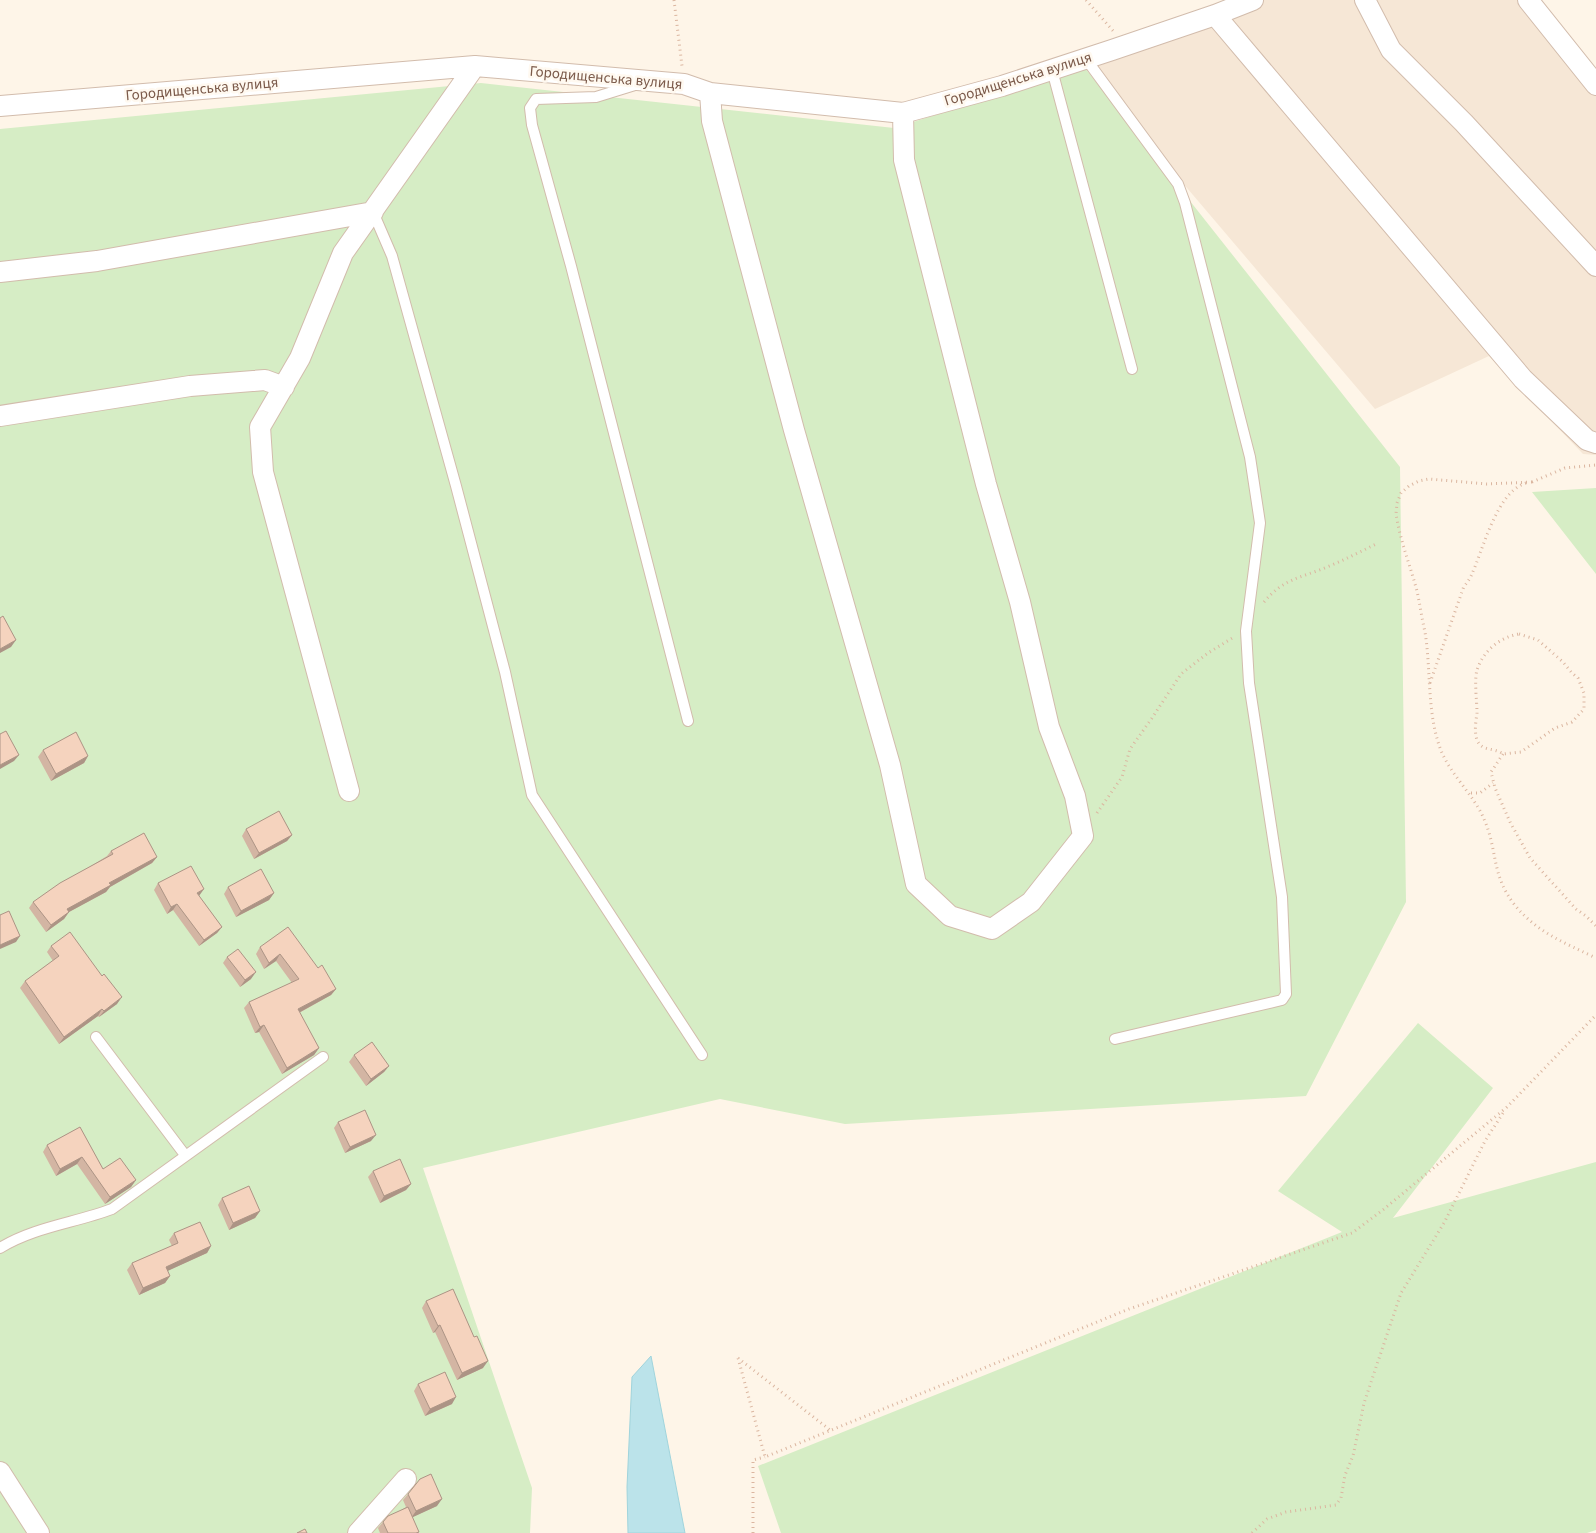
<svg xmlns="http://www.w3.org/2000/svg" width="1596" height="1533" font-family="'Source Sans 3',sans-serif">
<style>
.residential{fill:#f6e7d6}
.green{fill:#d6edc5}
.water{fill:#bbe3ea;stroke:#a0d4dc}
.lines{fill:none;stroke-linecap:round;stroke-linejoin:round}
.lane-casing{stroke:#d2bcac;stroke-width:12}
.street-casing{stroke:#d2bcac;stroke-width:22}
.path{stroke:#dbb6a0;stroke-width:3;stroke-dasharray:1 4;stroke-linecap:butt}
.lane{stroke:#fff;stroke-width:10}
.street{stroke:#fff;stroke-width:20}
.wall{fill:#d3b5a3}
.shaded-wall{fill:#ac9485}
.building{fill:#f5d3be;stroke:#ac9485}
.labels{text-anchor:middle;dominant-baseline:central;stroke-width:5;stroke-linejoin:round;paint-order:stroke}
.street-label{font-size:15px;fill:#7b5a4a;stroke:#fff9f0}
</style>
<rect width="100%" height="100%" fill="#fef5e8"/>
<path class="residential" d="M1264 0H1540L1596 69V455L1583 454 1489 356 1375 409 1085 68Z"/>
<path class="green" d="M1085 68 1400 467 1406 902 1306 1096 845 1124 720 1099 423 1168 532 1488 530 1533H0V129L481 83 894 128Z
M1596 488V574L1532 492Z
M1418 1023 1493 1088 1393 1218 1596 1162V1530L1587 1533H781L758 1466 1342 1232 1278 1191Z"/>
<path class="water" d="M651 1356 685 1533H628L627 1487 632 1377Z"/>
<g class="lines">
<g class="lane-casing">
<path id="lane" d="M1086 59 1178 184 1185 203 1250 457 1260 523 1246 631 1249 683 1282 897 1286 994 1282 1000 1115 1039
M1052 70 1132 369
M635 85 596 97 536 99 530 108 532 125 571 266 688 721
M373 212 392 256 456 486 505 672 532 795 702 1055
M96 1037 185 1155
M0 1248C34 1227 75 1223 112 1209L323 1057"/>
</g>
<g class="street-casing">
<path id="street" d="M1365 0 1391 50 1464 123 1596 266
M1528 0 1596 85
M1215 15 1523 379 1587 440 1596 443
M710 93 712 121 744 242 794 430 890 765 916 884 950 916 992 929 1031 902 1083 836 1075 796 1049 727 1020 602 986 484 904 160 903 113
M0 106 475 66 684 84 710 93 903 113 1002 86 1112 50 1215 15 1253 0
M0 272 97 261 373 212
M0 416 190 386 265 380 284 387
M349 791 263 472 260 427 300 358 343 253 475 66
M0 1472 39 1533
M358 1533 406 1479"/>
</g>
<path class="path" d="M674 0 682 66
M1086 0 1114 32
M1532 482 1487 484 1429 479 1419 481 1409 486 1401 493 1397 503 1396 514C1400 540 1410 565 1417 591 1420 605 1422 619 1425 632 1431 669 1427 709 1439 745 1448 773 1473 793 1484 819 1498 851 1491 874 1514 904 1536 932 1565 943 1596 958
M1532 482 1565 468 1596 465
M1264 602C1284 578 1301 578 1327 567 1344 560 1360 552 1376 544
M1519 634 1538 640 1563 662 1572 673 1578 678 1584 693V709L1572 722 1555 728 1521 752 1503 754C1494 747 1482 752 1477 740 1474 731 1476 721 1477 713 1477 701 1474 681 1477 670 1483 651 1500 637 1519 634Z
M1430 683 1464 586C1467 583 1469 580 1471 576 1483 551 1496 492 1526 483
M1503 754 1491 772 1495 788 1510 822 1530 858 1576 909 1586 916 1596 926
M1471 793H1480L1493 783
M1097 813 1122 777 1130 749 1152 718 1181 674 1208 653 1234 637
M738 1358 765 1457 1129 1309 1352 1233 1384 1209 1507 1107 1596 1015
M738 1358 830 1430
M753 1533V1460L765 1457
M1252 1533 1267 1519 1286 1512 1336 1505 1341 1498 1345 1475 1353 1456 1364 1403 1401 1293 1444 1223 1485 1141 1505 1110"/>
<use href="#lane" class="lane"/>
<use href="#street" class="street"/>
</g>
<path class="wall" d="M43 750 88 756 84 763 51 781 38 757Z
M246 829 292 835 287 841 254 859 242 836Z
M111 851 157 857 152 863 110 887 106 892 69 912 64 919 46 932 29 908 33 902 107 856Z
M158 883 199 896 222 927 217 933 199 946 173 910 167 914 154 890Z
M228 887 274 893 269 900 236 917 224 894Z
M51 946 117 1004 99 1017 98 1016 59 1044 20 988 25 981 53 961 47 952Z
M260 947 318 968 336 989 331 995 299 1013 319 1048 314 1055 282 1074 259 1032 255 1033 244 1008 249 1002 292 983 276 961 264 969 256 954Z
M227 957 251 979 240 987 223 963Z
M354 1055 389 1066 384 1072 366 1086 349 1062Z
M338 1122 371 1141 345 1153 334 1128Z
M80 1127 103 1169 136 1180 131 1187 105 1204 77 1164 56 1176 43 1152 47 1145Z
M373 1171 411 1184 406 1190 380 1203 368 1177Z
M222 1198 260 1211 255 1218 229 1230 218 1205Z
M174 1233 211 1246 207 1253 167 1271 170 1276 165 1283 139 1295 127 1270 132 1263 172 1246 169 1240Z
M426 1301 474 1337 483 1368 457 1380 435 1332 433 1333 422 1308Z
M418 1384 452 1404 425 1416 414 1391Z
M408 1494 437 1506 412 1517 419 1532 418 1533H380L378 1528 383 1522 406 1507 403 1500Z"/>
<path class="shaded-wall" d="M16 640 11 647 0 653V649Z
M19 755 14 761 0 769V765Z
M88 756 84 763 51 781 56 774Z
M292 835 287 841 254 859 259 853Z
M157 857 152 863 110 887 106 892 69 912 64 919 46 932 51 925 67 909 109 883Z
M204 889 199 896 197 893Z
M274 893 269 900 236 917 241 911Z
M177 904 173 910 167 914 171 907Z
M222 927 217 933 199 946 204 940Z
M20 936 16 942 0 949V945Z
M280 954 276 961 264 969 269 963Z
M256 972 251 979 240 987 245 980Z
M336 989 331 995 293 1016 298 1009Z
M122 997 117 1004 99 1017 104 1011Z
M102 1009 98 1016 59 1044 64 1037Z
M264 1025 259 1032 255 1033 260 1027Z
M319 1048 314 1055 282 1074 287 1068Z
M389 1066 384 1072 366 1086 371 1079Z
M376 1135 371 1141 345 1153 350 1147Z
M82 1157 77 1164 56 1176 60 1169Z
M136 1180 131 1187 105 1204 110 1197Z
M411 1184 406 1190 380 1203 384 1196Z
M260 1211 255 1218 229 1230 233 1223Z
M211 1246 207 1253 161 1274 166 1267Z
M170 1276 165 1283 139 1295 143 1288Z
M440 1325 435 1332 433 1333 438 1326Z
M488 1361 483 1368 457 1380 462 1373Z
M456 1397 452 1404 425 1416 430 1409Z
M442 1499 437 1506 411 1518 416 1511Z"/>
<path class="building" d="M3 616 16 640 0 649V618Z
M6 731 19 755 0 765V734Z
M76 732 88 756 56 774 43 750Z
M279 811 292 835 259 853 246 829Z
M144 833 157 857 109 883 111 885 67 909 69 912 51 925 33 902 60 883 113 854 111 851Z
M191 866 204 889 197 893 222 927 204 940 177 904 171 907 158 883Z
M261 869 274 893 241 911 228 887Z
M9 911 20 936 0 945V915Z
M288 927 318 968 322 965 336 989 298 1009 319 1048 287 1068 264 1025 260 1027 249 1002 299 979 280 954 269 963 260 947Z
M70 932 102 976 104 974 122 997 104 1011 102 1009 64 1037 25 981 59 956 51 946Z
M238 949 256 972 245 980 227 957Z
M372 1042 389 1066 371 1079 354 1055Z
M365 1110 376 1135 350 1147 338 1122Z
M80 1127 103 1169 120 1158 136 1180 110 1197 82 1157 60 1169 47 1145Z
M400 1159 411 1184 384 1196 373 1171Z
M249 1186 260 1211 233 1223 222 1198Z
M200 1222 211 1246 166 1267 170 1276 143 1288 132 1263 178 1243 174 1233Z
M453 1289 474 1337 477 1336 488 1361 462 1373 440 1325 438 1326 426 1301Z
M445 1372 456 1397 430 1409 418 1384Z
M431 1474 442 1499 416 1511 408 1494 420 1479Z
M408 1507 419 1532 416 1533H388L383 1522 388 1516Z
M305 1529 307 1533H297Z"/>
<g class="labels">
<g class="street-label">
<text transform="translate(606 78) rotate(5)">Городищенська вулиця</text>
<text transform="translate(1018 79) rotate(-17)">Городищенська вулиця</text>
<text transform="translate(202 89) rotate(-5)">Городищенська вулиця</text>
</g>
</g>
</svg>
